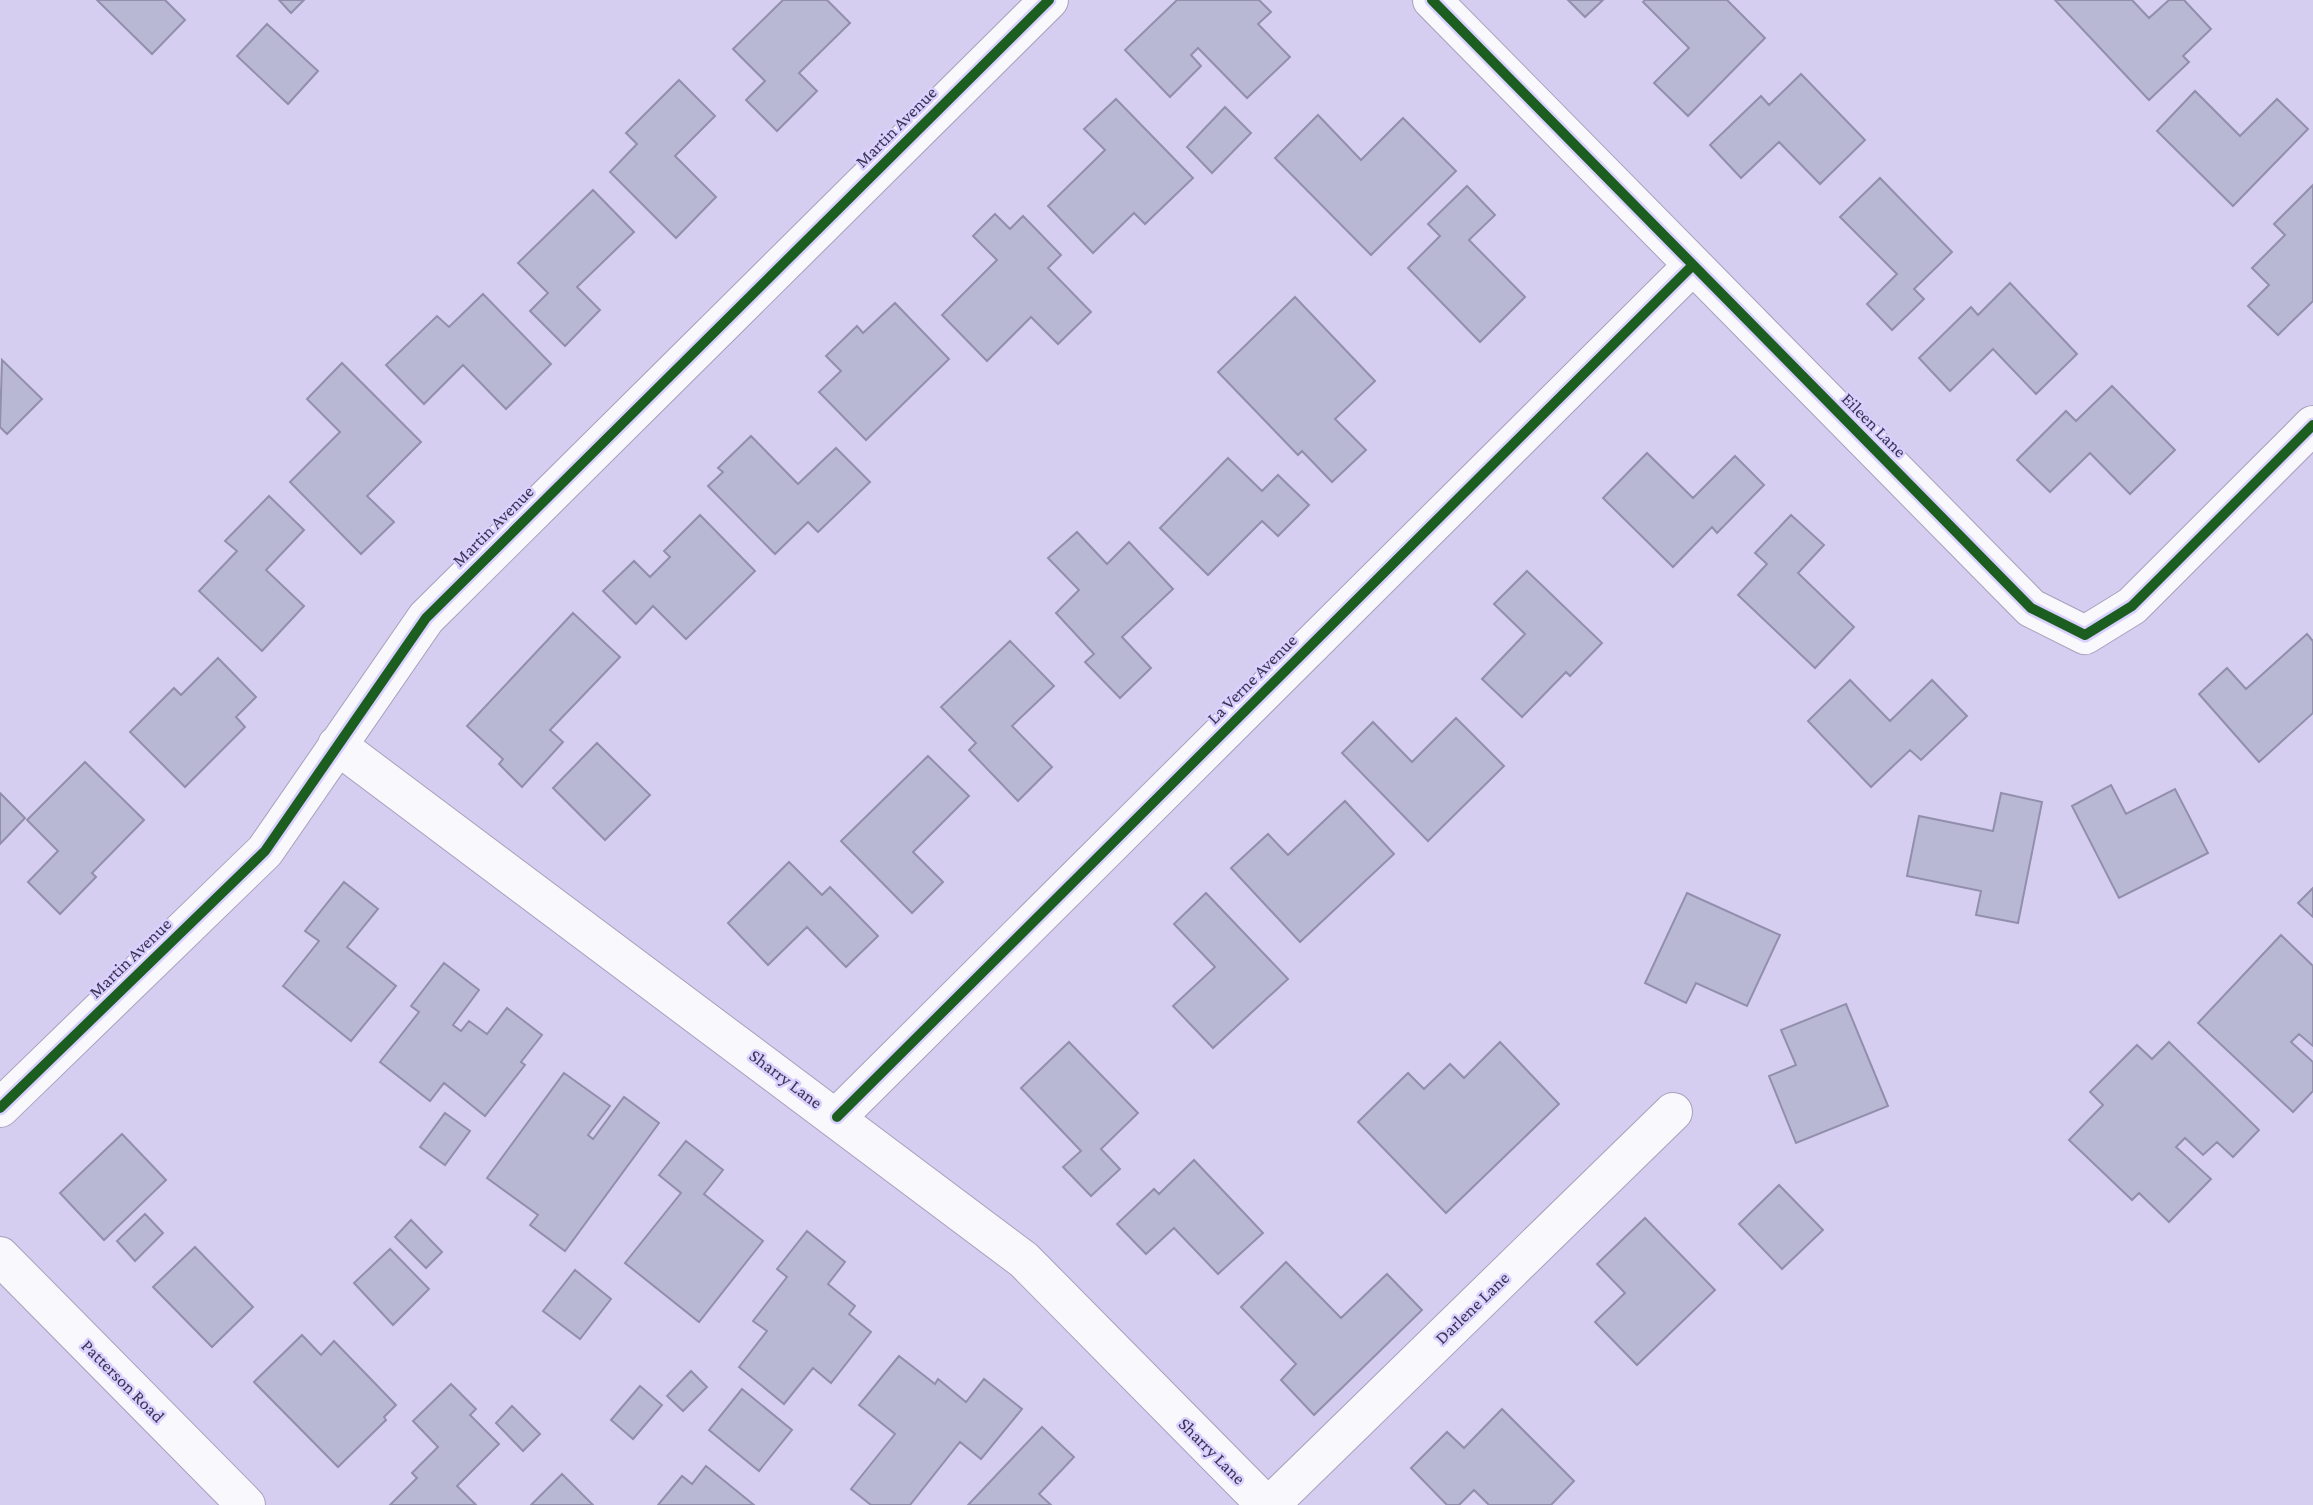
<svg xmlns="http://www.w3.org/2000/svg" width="2313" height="1505" font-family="'Crimson Pro',serif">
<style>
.building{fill:#b8b7d4;stroke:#918fab;stroke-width:2}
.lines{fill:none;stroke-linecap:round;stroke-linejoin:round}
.minor-casing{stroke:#a7a0bc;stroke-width:40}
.minor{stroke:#f9f8fd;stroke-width:38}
.cycleway-casing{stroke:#dad0ff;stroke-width:15}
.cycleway{stroke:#1b5e20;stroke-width:10}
.labels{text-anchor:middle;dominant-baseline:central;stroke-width:5;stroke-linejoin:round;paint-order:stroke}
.street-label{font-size:18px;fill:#3b3352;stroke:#dad0ff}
</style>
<rect width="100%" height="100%" fill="#d6cef0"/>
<path class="building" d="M97 0H165L185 20 152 54Z
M279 0H304L291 13Z
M783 0H827L850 23 799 73 817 91 777 131 746 100 765 81 733 49Z
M1177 0H1259L1271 12 1258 24 1290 57 1247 98 1198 48 1191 55 1201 66 1170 97 1125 50Z
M1568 0H1603L1585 17Z
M1645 0H1727L1765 38 1688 116 1654 83 1689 48 1643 2Z
M2055 0H2132L2149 18 2169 0H2184L2211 29 2183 56 2189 62 2149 100Z
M267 24 318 71 288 104 237 56Z
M1801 74 1865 140 1820 184 1779 142 1741 178 1710 145 1761 96 1769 105Z
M679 80 715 116 675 156 716 197 676 238 610 172 637 144 626 133Z
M2195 91 2240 136 2277 99 2308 129 2233 206 2157 131Z
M1116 99 1193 178 1145 224 1134 213 1093 253 1048 206 1105 150 1084 129Z
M1225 107 1251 133 1212 173 1187 147Z
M1318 115 1361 160 1403 118 1456 171 1371 255 1275 158Z
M1880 178 1952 252 1914 289 1924 299 1892 330 1867 304 1897 274 1840 217Z
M2313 185V301L2278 335 2248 306 2269 285 2252 268 2285 235 2274 224Z
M1467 186 1495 215 1469 240 1525 297 1480 342 1408 268 1440 236 1428 224Z
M593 190 634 232 577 287 600 310 565 346 530 311 548 293 518 263Z
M995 214 1010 229 1023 216 1061 255 1048 268 1091 312 1058 344 1031 317 987 361 942 315 997 260 973 236Z
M2010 283 2077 354 2036 394 1993 349 1950 391 1919 358 1971 307 1978 315Z
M483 294 551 364 506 409 463 365 424 404 386 365 437 316 449 327Z
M1295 297 1375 381 1335 419 1366 450 1332 482 1302 451 1298 455 1218 372Z
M895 303 949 359 866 440 819 392 841 371 826 356 857 326 863 333Z
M2 360 42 399 7 434 0 427Z
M342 363 421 442 367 496 394 522 361 554 290 482 340 432 307 399Z
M2112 386 2175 450 2130 494 2090 453 2050 492 2017 460 2066 411 2076 421Z
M751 436 798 484 836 448 870 482 818 532 808 522 775 554 708 486 723 472 718 468Z
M1647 453 1693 498 1735 456 1764 485 1717 533 1712 527 1673 567 1603 498Z
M1228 458 1262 491 1278 475 1309 505 1278 536 1262 521 1208 575 1160 528Z
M269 496 304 530 266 570 304 606 262 651 199 591 237 551 225 541Z
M700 515 755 571 686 639 653 606 636 624 603 591 634 561 650 577 670 557 664 551Z
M1791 515 1824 545 1798 573 1854 627 1815 668 1738 595 1767 564 1755 553Z
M1077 532 1107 564 1129 542 1173 589 1122 637 1151 668 1120 698 1085 662 1094 654 1056 613 1079 590 1048 558Z
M1527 571 1602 643 1570 676 1566 672 1522 717 1482 679 1525 634 1494 604Z
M573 613 620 657 550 730 563 742 522 787 499 764 503 759 467 726Z
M2307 634 2313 641V713L2259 762 2199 694 2227 668 2246 689Z
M1010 641 1054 686 1012 726 1052 767 1018 801 969 750 976 743 941 707Z
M218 658 256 697 236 717 245 727 185 787 130 732 174 688 181 695Z
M1850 680 1890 721 1932 680 1967 716 1921 760 1910 750 1871 787 1808 721Z
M1456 718 1504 766 1428 841 1342 753 1373 722 1412 762Z
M597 743 650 795 605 840 553 788Z
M928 756 969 796 913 852 943 882 912 913 841 841Z
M85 762 144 820 92 873 96 877 60 914 28 882 58 851 27 820Z
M2111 785 2126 814 2175 789 2208 853 2119 898 2072 806Z
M0 793 25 818 0 844Z
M2001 793 2042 802 2018 923 1976 915 1981 891 1907 876 1919 816 1993 831Z
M1345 801 1394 854 1300 942 1231 868 1268 834 1288 855Z
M789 862 822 895 830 887 878 936 846 967 807 927 768 965 728 923Z
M344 882 378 909 347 947 396 986 351 1041 283 986 319 941 305 931Z
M2313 888V917L2298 903Z
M1206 893 1288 979 1213 1048 1173 1006 1215 967 1174 924Z
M1687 893 1780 935 1747 1006 1696 983 1686 1003 1645 983Z
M2281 935 2313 966V1046L2299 1034 2291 1042 2313 1062V1091L2293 1112 2198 1023Z
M444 963 479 990 453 1025 461 1031 469 1021 487 1034 507 1008 542 1035 521 1062 525 1065 485 1116 444 1083 430 1101 380 1062 419 1012 411 1006Z
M1846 1004 1888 1106 1796 1143 1769 1076 1796 1065 1781 1030Z
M1069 1042 1138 1113 1101 1149 1120 1169 1091 1196 1063 1167 1081 1151 1021 1088Z
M1500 1042 1559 1104 1446 1213 1358 1122 1408 1073 1424 1089 1450 1064 1464 1078Z
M2169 1042 2259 1130 2233 1157 2217 1142 2203 1155 2185 1138 2176 1147 2211 1179 2169 1222 2139 1193 2132 1200 2069 1140 2103 1105 2090 1092 2137 1045 2152 1059Z
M564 1073 610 1106 588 1135 593 1139 624 1097 659 1123 565 1251 530 1225 538 1215 487 1178Z
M445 1113 470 1131 445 1165 420 1147Z
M122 1134 166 1180 104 1240 60 1193Z
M686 1141 723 1170 704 1194 763 1241 699 1322 625 1263 681 1193 659 1175Z
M1194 1160 1263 1233 1218 1274 1174 1228 1146 1254 1117 1224 1154 1189 1159 1194Z
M1779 1185 1823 1230 1782 1269 1739 1224Z
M145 1214 163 1233 135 1261 117 1241Z
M1645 1218 1715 1290 1637 1365 1595 1322 1625 1293 1597 1264Z
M411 1220 442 1252 426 1268 395 1237Z
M807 1231 845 1262 828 1284 855 1306 849 1314 871 1332 831 1383 813 1368 784 1404 739 1367 767 1331 753 1321 787 1277 777 1269Z
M195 1247 253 1307 212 1347 153 1287Z
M390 1249 429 1289 393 1325 354 1283Z
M1286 1262 1341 1318 1387 1274 1422 1310 1314 1415 1281 1380 1296 1364 1241 1307Z
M575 1270 611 1299 580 1339 543 1311Z
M302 1335 321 1355 334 1341 396 1405 384 1417 386 1420 338 1467 254 1382Z
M899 1356 935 1384 938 1379 966 1402 984 1379 1022 1409 981 1459 960 1442 910 1505H871L851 1489 895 1434 859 1405Z
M691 1371 707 1387 683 1411 667 1396Z
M451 1384 476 1409 470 1415 499 1444 457 1486 476 1505H390L417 1478 412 1473 438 1447 413 1421Z
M640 1386 662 1405 633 1439 611 1420Z
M742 1389 792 1430 759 1471 709 1430Z
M512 1406 540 1434 523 1451 496 1423Z
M1502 1409 1574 1481 1551 1505H1489L1474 1490 1459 1505H1447L1411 1468 1447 1432 1464 1448Z
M1042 1427 1074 1457 1039 1494 1051 1505H968Z
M706 1466 754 1505H658L682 1476 692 1484Z
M562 1474 593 1505H531Z"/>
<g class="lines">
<g class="minor-casing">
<path id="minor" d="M1432 0 2031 608 2085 635 2132 606 2313 425
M337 745 1024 1260 1266 1505
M0 1108 265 851 426 618 1049 0
M837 1117 1692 266
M0 1256 246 1505
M1270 1505 1673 1112"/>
</g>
<use href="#minor" class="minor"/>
<g class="cycleway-casing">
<path id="cycleway" d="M1432 0 2031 608 2085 635 2132 606 2313 425
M0 1108 265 851 426 618 1049 0
M837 1117 1692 266"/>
</g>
<use href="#cycleway" class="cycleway"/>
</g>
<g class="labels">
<g class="street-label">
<text transform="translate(896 127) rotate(-45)">Martin Avenue</text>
<text transform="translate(1874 425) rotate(45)">Eileen Lane</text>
<text transform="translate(493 526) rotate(-45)">Martin Avenue</text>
<text transform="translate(1252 679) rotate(-45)">La Verne Avenue</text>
<text transform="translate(130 958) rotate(-44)">Martin Avenue</text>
<text transform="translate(786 1079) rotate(37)">Sharry Lane</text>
<text transform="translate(1472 1308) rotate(-44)">Darlene Lane</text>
<text transform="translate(123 1381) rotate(45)">Patterson Road</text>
<text transform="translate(1212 1451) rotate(45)">Sharry Lane</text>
</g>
</g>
</svg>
